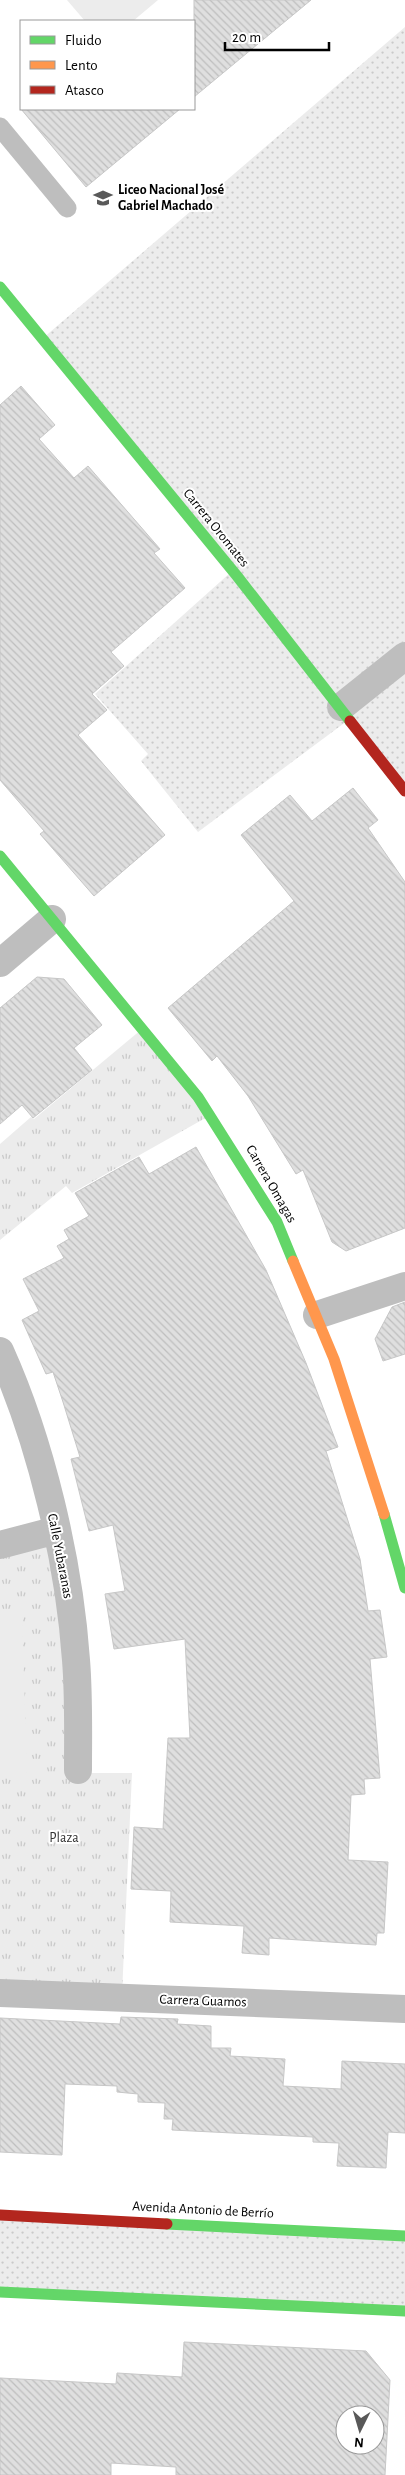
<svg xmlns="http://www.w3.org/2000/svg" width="405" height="2475" font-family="'Alegreya Sans',sans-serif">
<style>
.grass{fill:url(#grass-dots)}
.park{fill:url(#park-tufts)}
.pitch{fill:#ececec}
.building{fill:url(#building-back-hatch);stroke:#c7c7c7;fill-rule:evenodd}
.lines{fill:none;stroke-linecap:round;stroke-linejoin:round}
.lane{stroke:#bebebe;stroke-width:19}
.street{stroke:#bebebe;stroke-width:28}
.fast{stroke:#63d668;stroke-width:11}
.slow{stroke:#ff974d;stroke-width:11}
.jam{stroke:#b3261e;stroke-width:11}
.labels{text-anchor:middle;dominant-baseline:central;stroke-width:4;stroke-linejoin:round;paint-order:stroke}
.poi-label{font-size:14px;font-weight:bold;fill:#000;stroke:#fff;text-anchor:start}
.street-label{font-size:14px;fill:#000;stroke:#fff}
.park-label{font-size:14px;fill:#333;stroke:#fff}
</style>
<defs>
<pattern id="grass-dots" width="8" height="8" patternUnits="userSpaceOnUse" patternTransform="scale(1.25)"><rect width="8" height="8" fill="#ececec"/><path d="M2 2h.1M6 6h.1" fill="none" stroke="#c9c9c9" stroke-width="1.8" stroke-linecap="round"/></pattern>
<pattern id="park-tufts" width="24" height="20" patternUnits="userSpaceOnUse" patternTransform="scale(1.25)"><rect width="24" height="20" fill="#ececec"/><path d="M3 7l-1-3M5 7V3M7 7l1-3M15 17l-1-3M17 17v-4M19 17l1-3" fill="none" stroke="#c9c9c9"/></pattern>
<pattern id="building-back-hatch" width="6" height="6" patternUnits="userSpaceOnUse" patternTransform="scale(1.25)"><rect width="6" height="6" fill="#dfdfdf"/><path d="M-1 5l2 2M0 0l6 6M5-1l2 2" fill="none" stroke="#bebebe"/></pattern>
</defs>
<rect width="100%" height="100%" fill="#fff"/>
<path class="grass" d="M405 27V791L42 339Z
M230 573 347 721 198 832 141 761 148 754 95 694Z
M0 2215 405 2236V2311L0 2292Z"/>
<path class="park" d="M142 1029 209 1116 72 1193 66 1186 0 1240V1144L31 1117 34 1119Z
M54 1535 75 1773H132L122 1994 0 1989V1549Z"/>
<path class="pitch" d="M67 0H158L133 21H85Z
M0 1616H22L27 1774 0 1775Z"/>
<path class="building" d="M194 0H311L194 97Z
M21 109H180L86 187Z
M21 386 55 425 39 439 74 478 88 466 160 549 154 553 185 588 111 652 124 666 92 694 107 710 78 735 165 835 94 896 40 834 44 831 0 780V405Z
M353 788 378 820 368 828 405 882V1228L346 1251 332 1242 303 1170 296 1174 248 1096 217 1056 212 1061 168 1008 294 901 241 835 290 795 312 821Z
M37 977 64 979 102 1025 74 1048 92 1070 33 1118 22 1105 0 1124V1008Z
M196 1147 266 1270 306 1363 338 1447 326 1451 360 1559 368 1611 380 1610 387 1657 370 1659 380 1778 364 1779 365 1794 351 1795 348 1860 388 1862 384 1933H377L376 1945 269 1938V1955L242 1953 244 1926 170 1922 171 1891 131 1889 134 1827 163 1829 168 1738H190L185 1639 114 1649 105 1594 125 1591 113 1525 89 1531 71 1459 80 1457 63 1402 53 1372 46 1374 22 1320 39 1311 23 1279 64 1258 57 1246 69 1239 64 1230 89 1216 75 1193 139 1157 149 1174Z
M405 1302V1354L383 1361 375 1339 392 1307Z
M121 2017 178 2019 177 2024 211 2026V2048H231L230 2056 285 2059 283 2086 341 2089 342 2061 405 2064V2133L388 2132 386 2168 337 2166 339 2143 313 2142V2137L172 2130 173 2119H164L165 2103 138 2102V2094L117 2092V2086L65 2084 62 2155 0 2152V2018L120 2024Z
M184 2342 366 2351 390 2380 385 2475H176V2467L111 2463V2475H0V2378L116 2384 117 2373 182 2377ZM345 2415H375V2445H345Z"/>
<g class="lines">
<path class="lane" d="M0 127 67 208"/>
<path class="street" d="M341 707 405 656
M0 963 52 919
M317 1315 405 1286
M0 1351C41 1442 69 1560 76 1660 79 1697 78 1733 78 1770
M0 1545 57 1530
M0 1993 405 2009"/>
<path class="fast" d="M0 287 237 576 350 721
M0 856 198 1097 277 1222 293 1261
M384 1514 405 1588
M167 2224 405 2236
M0 2292 405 2311"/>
<path class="slow" d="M293 1261 334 1359 384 1514"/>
<path class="jam" d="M350 721 405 791
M0 2215 167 2224"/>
</g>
<defs>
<g id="school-bare" transform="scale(1.5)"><path d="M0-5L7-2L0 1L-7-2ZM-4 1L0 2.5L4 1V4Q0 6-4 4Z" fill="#595959" stroke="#fff" stroke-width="2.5" paint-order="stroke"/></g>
</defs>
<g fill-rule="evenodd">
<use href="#school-bare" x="103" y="198"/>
</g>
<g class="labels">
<g class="poi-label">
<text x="118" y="190">Liceo Nacional José<tspan x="118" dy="16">Gabriel Machado</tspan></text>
</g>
<g class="street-label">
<text transform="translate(216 528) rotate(51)">Carrera Oromates</text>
<text transform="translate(271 1184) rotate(60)">Carrera Omagas</text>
<text transform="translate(60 1556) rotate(79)">Calle Yubaranas</text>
<text transform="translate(203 2001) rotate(2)">Carrera Guamos</text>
<text transform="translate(203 2210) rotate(3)">Avenida Antonio de Berrío</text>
</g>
<g class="park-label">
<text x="64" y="1838">Plaza</text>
</g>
</g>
<rect x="20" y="20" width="175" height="90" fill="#ffffff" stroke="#999999"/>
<rect x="30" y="36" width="25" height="8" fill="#63d668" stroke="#999999"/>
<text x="65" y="45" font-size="15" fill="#000000">Fluido</text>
<rect x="30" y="61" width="25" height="8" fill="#ff974d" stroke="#999999"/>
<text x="65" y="70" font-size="15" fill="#000000">Lento</text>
<rect x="30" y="86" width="25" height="8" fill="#b3261e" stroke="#999999"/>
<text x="65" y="95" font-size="15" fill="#000000">Atasco</text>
<g transform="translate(360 2430) rotate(185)"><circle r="24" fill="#ffffff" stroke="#999999"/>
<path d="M0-4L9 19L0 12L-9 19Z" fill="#595959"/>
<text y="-8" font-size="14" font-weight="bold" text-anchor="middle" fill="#000000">N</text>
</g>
<path d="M225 42v8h104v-8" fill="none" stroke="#000000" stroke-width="2.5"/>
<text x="232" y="42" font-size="15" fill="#000000" stroke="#ffffff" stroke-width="4" paint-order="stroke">20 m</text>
</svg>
